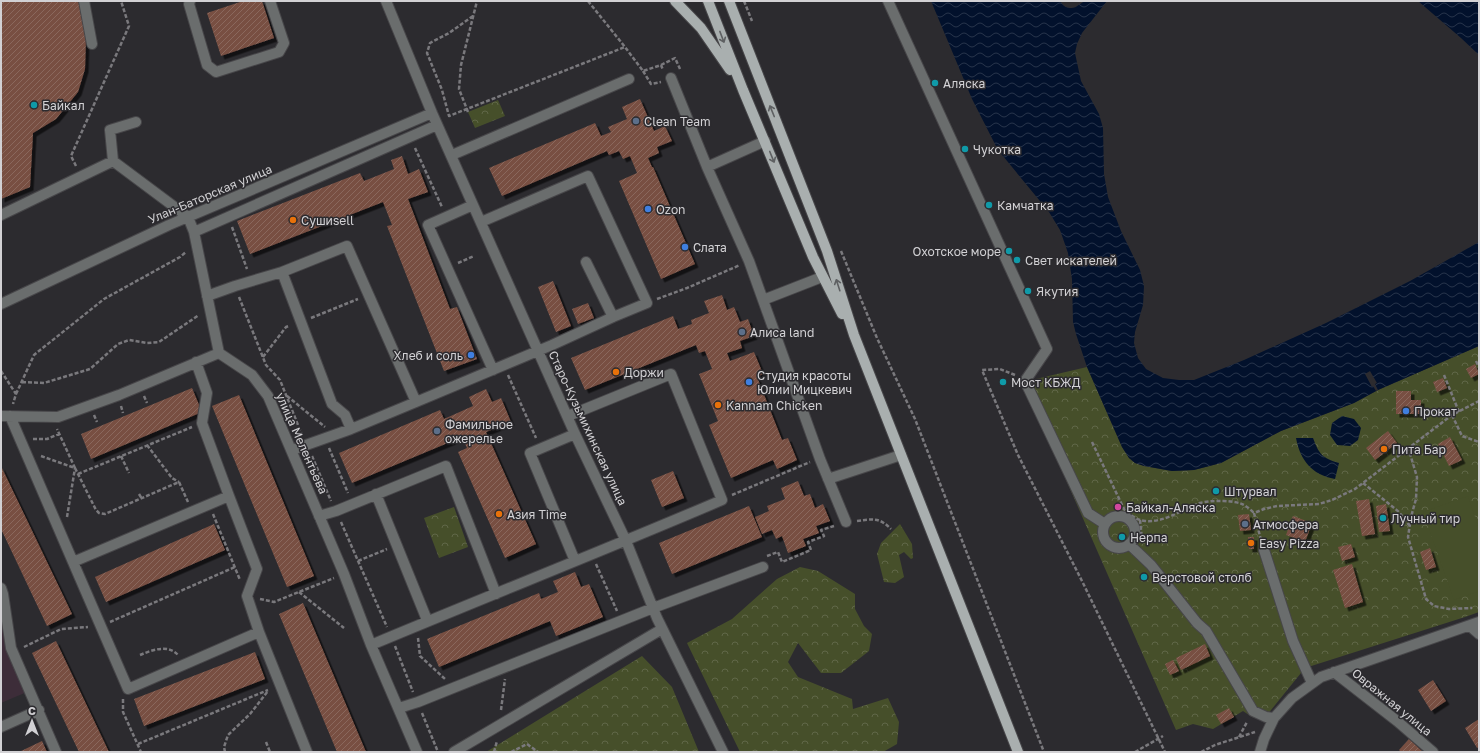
<svg xmlns="http://www.w3.org/2000/svg" width="1480" height="753" font-family="'Golos Text',sans-serif">
<style>
.education{fill:#3d2d39}
.forest{fill:url(#forest-crowns)}
.pitch{fill:#464f2a}
.water{fill:url(#water-waves)}
.pier{fill:#2c2b2f}
.building{fill:url(#building-hatch);filter:url(#shadow)}
.lines{fill:none;stroke-linecap:round;stroke-linejoin:round}
.minor-casing{stroke:#474649;stroke-width:12}
.major-casing{stroke:#474649;stroke-width:12}
.path{stroke:#7a797d;stroke-width:2.5;stroke-dasharray:4 2;stroke-linecap:butt}
.minor{stroke:#6a6d6d;stroke-width:10}
.major{stroke:#a9afaf;stroke-width:10}
.oneway{stroke:#5e6062}
.culture-dot{fill:#0f9aa8;stroke:#2c2b2f;stroke-width:1.5}
.service-dot{fill:#5c6f8a;stroke:#2c2b2f;stroke-width:1.5}
.shop-dot{fill:#3f7fe0;stroke:#2c2b2f;stroke-width:1.5}
.food-dot{fill:#e8710a;stroke:#2c2b2f;stroke-width:1.5}
.hotel-dot{fill:#d1479c;stroke:#2c2b2f;stroke-width:1.5}
.labels{text-anchor:middle;dominant-baseline:central;stroke-width:3;stroke-linejoin:round;paint-order:stroke}
.poi-label{font-size:12px;fill:#d2d1d4;stroke:#2c2b2f;text-anchor:start}
.street-label{font-size:12px;fill:#d2d1d4;stroke:#2c2b2f}
</style>
<defs>
<pattern id="forest-crowns" width="20" height="18" patternUnits="userSpaceOnUse"><rect width="20" height="18" fill="#464f2a"/><path d="M2 6a3 3 0 1 1 6 0M12 15a3 3 0 1 1 6 0" fill="none" stroke="#606748"/></pattern>
<pattern id="water-waves" width="16" height="10" patternUnits="userSpaceOnUse"><rect width="16" height="10" fill="#02112c"/><path d="M0 5q4-4 8 0t8 0" fill="none" stroke="#26334a"/></pattern>
<pattern id="building-hatch" width="6" height="6" patternUnits="userSpaceOnUse"><rect width="6" height="6" fill="#785043"/><path d="M-1 1l2-2M0 6l6-6M5 7l2-2" fill="none" stroke="#8a685d"/></pattern>
<filter id="shadow"><feDropShadow dx="3.5" dy="3.5" stdDeviation="0" flood-color="#0009"/></filter>
</defs>
<rect width="100%" height="100%" fill="#2c2b2f"/>
<path class="education" d="M1 612 34 689 1 703Z"/>
<path class="forest" d="M498 100 505 116 475 128 468 112Z
M1479 346V612L1465 617 1305 668 1263 720 1252 717 1243 711 1213 729 1193 724 1176 730 1023 382 1087 367 1122 447 1129 458 1135 463 1144 466 1172 471 1194 470 1221 463 1281 431 1354 403 1378 390Z
M454 507 468 547 439 558 424 518Z
M900 524 912 544 913 558 911 559 904 552 899 555 904 577 895 583 884 582 877 554 881 543Z
M800 567 818 571 855 594V609L864 626 872 634 869 651 841 673H821L798 643 788 662 798 677 852 699 853 709 888 698 899 722 897 744 883 752H740L687 643 732 619 777 579Z
M642 656 672 687 699 752H486Z"/>
<path class="pitch" d="M1468 496 1479 529V591L1454 600 1423 512Z"/>
<path class="water" d="M931 1H1060L1064 6C1076 12 1078 3 1086 1 1092 0 1101 1 1107 1L1082 33 1077 44 1075 53 1081 81 1099 114 1103 128 1104 174 1108 197 1121 231 1140 270 1144 286 1143 305 1135 332 1134 343 1138 358 1146 369 1163 378 1179 380H1194L1244 360 1326 323 1410 281 1479 242V346L1378 390 1354 403 1281 431 1221 463 1194 470 1172 471 1144 466 1135 463 1129 458 1122 447 1087 367 1076 334 1073 322 1072 279 1068 253 1060 230 1049 212 998 150 972 99Z
M1418 1H1479V55L1461 38Z
M1342 416 1354 419 1361 428 1358 440 1350 446 1337 445 1330 435 1332 423Z
M1296 438H1313C1319 454 1322 458 1339 463L1335 479C1312 475 1300 460 1296 438Z"/>
<path class="pier" d="M1370 371 1377 383 1375 384 1378 390 1376 391 1373 386 1372 387 1365 374Z"/>
<path class="building" d="M1 1H80L86 37 85 69 78 92 56 119 33 133 30 187 1 199Z
M243 1H262L274 38 221 56 207 13Z
M640 99 654 131 665 126 672 141 657 147 659 153 648 158 652 167H653L695 264 661 279 619 181 637 173 630 156 623 159 619 151 609 155 607 151 502 196 489 168 595 123 601 136 611 132 608 127 627 119 622 107Z
M402 156 408 174 419 169 428 192 408 199 450 309 457 307 477 359 444 371 387 226 392 225 383 202 250 254 237 221 360 173 364 181 394 169 391 160Z
M553 281 571 326 556 332 538 287Z
M722 295 727 310 734 307 740 322 748 319 754 336 740 341 742 348 727 353 730 361 754 352 763 374 757 377 782 440 788 438 797 460 777 469 773 460 731 478 709 425 718 421 699 374 712 369 705 351 699 353 696 345 585 390 571 358 673 316 678 329 692 324 691 320 709 313 704 301Z
M588 303 594 318 578 324 572 309Z
M1475 364 1479 374 1471 378 1466 369Z
M1443 378 1447 388 1437 392 1433 382Z
M192 388 202 412 91 459 81 434Z
M486 389 492 402 501 398 511 422 486 432 536 544 505 558 458 452 467 448 462 437 352 483 339 453 440 410 444 419 473 406 469 397Z
M1396 391H1411V400H1421V414H1396Z
M239 395 314 576 287 587 212 406Z
M1388 431 1397 443 1375 460 1366 448Z
M1450 437 1462 460 1449 466 1438 444Z
M1 466 72 614 47 626 1 529Z
M673 471 684 498 662 507 651 480Z
M798 481 804 496 810 494 815 508 823 504 830 521 816 526 819 533 803 539 806 546 788 553 782 536 776 539 772 530 762 534 755 517 769 511 767 506 785 499 781 488Z
M1369 499 1375 534 1362 536 1356 501Z
M1386 504 1390 531 1379 532 1376 506Z
M749 506 762 537 672 574 659 543Z
M1249 514 1251 530 1240 531 1238 515Z
M1293 516 1312 523 1305 542 1286 535Z
M214 524 225 550 106 602 95 577Z
M1248 537H1254V549H1249Z
M1351 544 1355 557 1342 561 1338 547Z
M1430 548 1436 567 1426 570 1420 552Z
M1352 564 1363 602 1345 608 1333 570Z
M575 572 581 587 589 584 603 617 556 636 550 621 439 667 427 639 539 593 541 599 558 592 553 581Z
M303 603 366 752H337L279 614Z
M56 641 109 752H79L32 653Z
M1205 644 1210 656 1181 670 1176 658Z
M255 652 265 679 144 726 134 699Z
M1173 660 1179 671 1170 675 1165 664Z
M1433 680 1446 701 1431 711 1418 690Z
M1229 708 1234 717 1221 724 1216 715Z
M1479 719V747L1477 748 1465 728Z
M1409 739 1423 752H1401L1399 750Z
M42 741 47 752H19Z"/>
<g class="lines">
<g class="minor-casing">
<path id="minor" d="M84 1 92 44
M190 1 189 4 207 65 216 72 279 52 284 43 270 1
M386 1 432 113 575 434 626 541 657 618 723 752
M888 1 1047 349 1025 381 1088 513 1105 524
M671 78 707 167 749 261 820 459 846 522
M452 155 629 79
M113 161 110 130 136 122
M707 167 765 141
M473 205 428 225 493 370
M1 215 113 161 188 217 194 232 219 353
M194 232 437 125
M586 262 613 317
M282 272 332 404 345 415 351 429
M207 296 235 286 282 272 347 246 416 402
M763 300 822 277
M1 304 169 225 432 113
M219 353 252 375 268 396 344 574 371 645 417 752
M196 362 207 393 202 423 229 496
M1 416 58 417 119 395 219 353
M10 416 73 562 229 496 257 569 247 596 259 632
M292 450 351 429 416 402 552 345 613 317 647 303 588 176 481 222
M828 479 901 455
M376 494 427 620
M1103 532a16 16 0 1 1 32 0a16 16 0 1 1-32 0Z
M319 516 336 511 446 466 496 594
M1129 544 1151 565 1197 623 1206 631 1253 711 1266 717 1274 718
M1264 550 1293 641 1312 683
M575 561 530 453 575 434
M73 562 128 689 259 632 307 752
M1 588 3 594 11 648 56 752
M1470 626 1479 634
M371 645C488 596 605 550 722 500L671 374 568 416
M1334 672 1397 721 1433 752
M399 708 418 702 653 608 763 567
M1 727 39 710
M454 752 662 629
M1260 752 1264 739 1274 718 1292 698 1321 677 1479 622"/>
</g>
<g class="major-casing">
<path id="major" d="M675 1 701 28 730 70
M708 1 743 90 813 257 842 314
M729 1 827 251 854 335 1018 752"/>
</g>
<path class="path" d="M588 1 625 47
M744 1 752 21
M473 16 449 33 430 43 427 53 442 90 449 116 625 47 643 71 661 65 663 70
M661 65 675 58 680 69
M643 71 651 84 661 82
M468 112 459 89 461 65 477 1
M415 148 442 207
M76 166 71 156 129 26 121 1
M232 227 247 269
M841 251 877 338 915 419 1044 752
M458 263 474 256
M239 297 266 365 280 380 302 435
M657 299 687 288 740 265
M311 318 358 299
M263 357 286 327 289 326
M1476 361 1479 367
M1 371 16 394 13 404
M508 375 536 438
M1015 375 1000 369 982 370 1018 455 1082 581 1165 752
M1444 375 1459 412
M22 382 44 383 90 369 118 344 129 340 147 343 159 342 199 315
M16 394 34 355 104 299 180 257 186 252
M144 396 147 403
M287 396 325 427
M121 406 123 413
M94 415 97 422
M1452 415 1462 436 1479 442
M33 439H47L59 434
M1092 442 1124 509C1130 515 1136 520 1145 521 1164 523 1183 509 1200 503 1208 501 1216 501 1224 501 1239 502 1244 503 1254 513
M147 445 172 478 179 482
M1408 447 1417 477 1416 499 1411 517 1408 537 1426 599 1434 606 1449 609 1472 608
M329 448 348 493
M41 456 75 468 57 429
M121 456 129 473
M312 456 331 501
M75 468 96 510 99 513 105 514 179 482 188 502
M78 474 192 427
M1363 483 1399 512 1409 525
M139 494 142 499
M732 495 810 462
M213 514 240 580
M67 517 75 468
M1140 520 1142 539
M857 521C873 519 879 517 891 529
M341 522 387 627
M1261 540 1254 513 1264 509 1277 506 1319 504 1332 500 1355 489 1452 415 1479 401
M767 556 778 552 782 562 811 550 808 542 824 536 821 530 834 526
M358 561 387 549
M596 564 617 611
M299 592 344 628
M260 599 274 602 334 578
M110 622 235 567
M418 638 420 656 445 679
M395 646 413 692
M24 647 61 629 88 627
M140 655C152 650 168 644 178 655
M123 699V712L141 752
M501 710 505 679
M422 713 438 752
M1239 737 1247 722
M266 742 270 752
M138 744 268 690
M225 752 224 747 228 735 250 714 268 691
M494 752 497 741
M511 752 527 744 538 752
M1135 752 1163 736
M1201 752 1215 745 1255 732"/>
<use href="#minor" class="minor"/>
<use href="#major" class="major"/>
</g>
<defs><path id="oneway-shaft" d="M-6 0H5M1.5-3L5.5 0L1.5 3" fill="none" stroke-width="1.6" stroke-linecap="round" stroke-linejoin="round"/></defs>
<g class="oneway">
<use href="#oneway-shaft" transform="translate(722 37) rotate(69)"/>
<use href="#oneway-shaft" transform="translate(772 111) rotate(-112)"/>
<use href="#oneway-shaft" transform="translate(772 157) rotate(68)"/>
<use href="#oneway-shaft" transform="translate(838 285) rotate(-108)"/>
</g>
<g class="culture-dot">
<circle cx="935" cy="83" r="4"/>
<circle cx="34" cy="105" r="4"/>
<circle cx="965" cy="149" r="4"/>
<circle cx="989" cy="205" r="4"/>
<circle cx="1009" cy="251" r="4"/>
<circle cx="1017" cy="260" r="4"/>
<circle cx="1028" cy="291" r="4"/>
<circle cx="1003" cy="382" r="4"/>
<circle cx="1216" cy="491" r="4"/>
<circle cx="1383" cy="518" r="4"/>
<circle cx="1122" cy="537" r="4"/>
<circle cx="1144" cy="577" r="4"/>
</g>
<g class="service-dot">
<circle cx="636" cy="121" r="4"/>
<circle cx="742" cy="332" r="4"/>
<circle cx="437" cy="431" r="4"/>
<circle cx="1245" cy="524" r="4"/>
</g>
<g class="shop-dot">
<circle cx="648" cy="209" r="4"/>
<circle cx="685" cy="247" r="4"/>
<circle cx="471" cy="355" r="4"/>
<circle cx="749" cy="382" r="4"/>
<circle cx="1406" cy="411" r="4"/>
</g>
<g class="food-dot">
<circle cx="293" cy="220" r="4"/>
<circle cx="616" cy="372" r="4"/>
<circle cx="718" cy="405" r="4"/>
<circle cx="1384" cy="449" r="4"/>
<circle cx="499" cy="514" r="4"/>
<circle cx="1251" cy="543" r="4"/>
</g>
<circle class="hotel-dot" cx="1118" cy="507" r="4"/>
<g class="labels">
<g class="poi-label">
<text x="943" y="83">Аляска</text>
<text x="42" y="105">Байкал</text>
<text x="644" y="121">Clean Team</text>
<text x="973" y="149">Чукотка</text>
<text x="997" y="205">Камчатка</text>
<text x="656" y="209">Ozon</text>
<text x="301" y="220">Сушиsell</text>
<text x="693" y="247">Слата</text>
<text x="1001" y="251" text-anchor="end">Охотское море</text>
<text x="1025" y="260">Свет искателей</text>
<text x="1036" y="291">Якутия</text>
<text x="750" y="332">Алиса land</text>
<text x="463" y="355" text-anchor="end">Хлеб и соль</text>
<text x="624" y="372">Доржи</text>
<text x="757" y="375">Студия красоты<tspan x="757" dy="14">Юлии Мицкевич</tspan></text>
<text x="1011" y="382">Мост КБЖД</text>
<text x="726" y="405">Kannam Chicken</text>
<text x="1414" y="411">Прокат</text>
<text x="445" y="424">Фамильное<tspan x="445" dy="14">ожерелье</tspan></text>
<text x="1392" y="449">Пита Бар</text>
<text x="1224" y="491">Штурвал</text>
<text x="1126" y="507">Байкал-Аляска</text>
<text x="507" y="514">Азия Time</text>
<text x="1391" y="518">Лучный тир</text>
<text x="1253" y="524">Атмосфера</text>
<text x="1130" y="537">Нерпа</text>
<text x="1259" y="543">Easy Pizza</text>
<text x="1152" y="577">Верстовой столб</text>
</g>
<g class="street-label">
<text transform="translate(210 194) rotate(-23)">Улан-Баторская улица</text>
<text transform="translate(588 428) rotate(65)">Старо-Кузьмихинская улица</text>
<text transform="translate(302 443) rotate(66)">улица Мелентьева</text>
<text transform="translate(1392 702) rotate(39)">Овражная улица</text>
</g>
</g>
<rect width="1480" height="753" fill="none" stroke="#d2d1d4" stroke-width="4"/>
<g transform="translate(32 721)" stroke="#2c2b2f" stroke-width="3" paint-order="stroke">
<path d="M0-3L7 15L0 10L-7 15Z" fill="#d2d1d4"/>
<text y="-6" font-size="11" font-weight="bold" text-anchor="middle" fill="#d2d1d4">С</text>
</g>
</svg>
